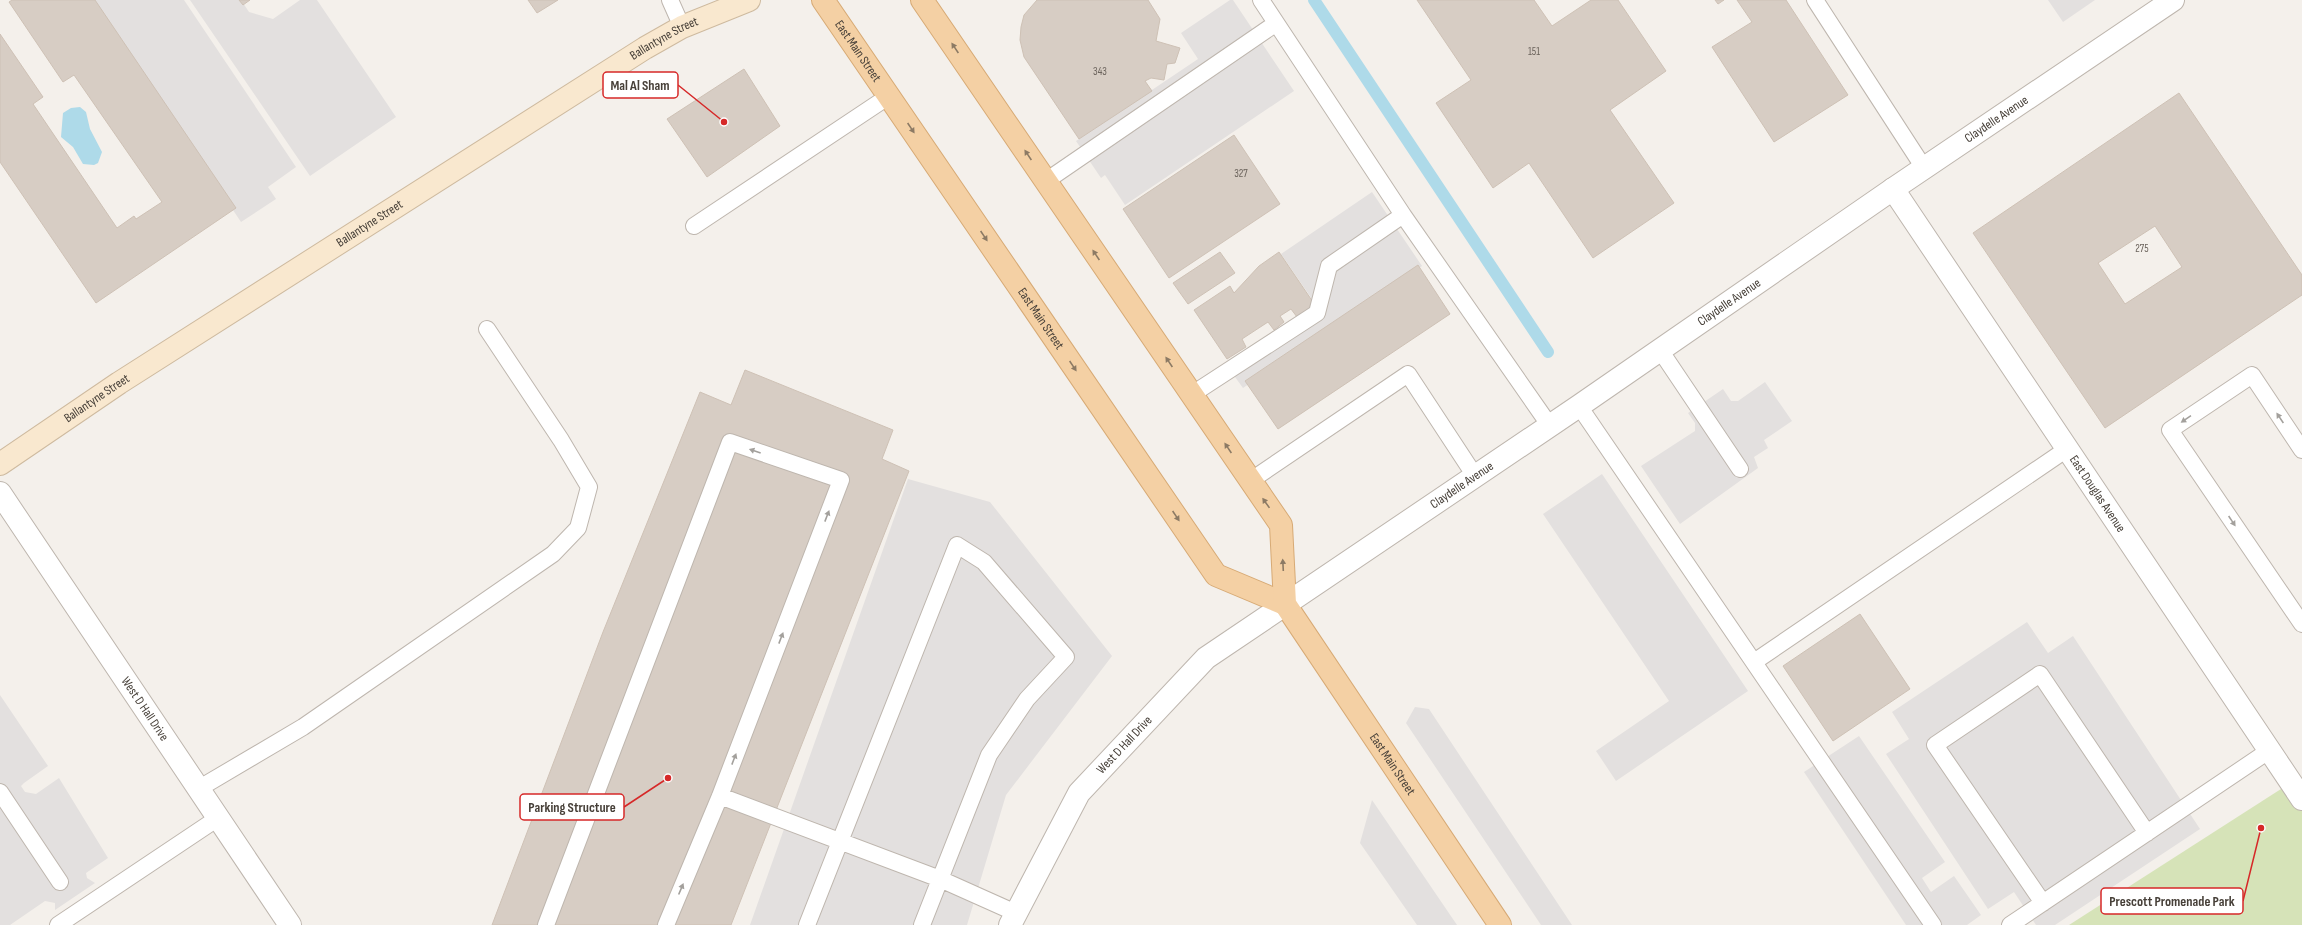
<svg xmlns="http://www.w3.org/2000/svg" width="2302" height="925" font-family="'Sofia Sans Condensed',sans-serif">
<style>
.green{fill:#d6e3b8}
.parking{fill:#e3e0df}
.water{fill:#aedae9}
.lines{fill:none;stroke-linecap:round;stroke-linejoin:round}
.stream{stroke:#aedae9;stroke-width:12}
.building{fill:#d7cdc4;stroke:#cec1b5;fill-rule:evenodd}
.service-casing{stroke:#beb6ae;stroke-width:18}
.minor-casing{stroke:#beb6ae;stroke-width:24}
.secondary-casing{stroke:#ceba9f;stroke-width:24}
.primary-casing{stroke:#d7aa75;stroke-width:24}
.service{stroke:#fff;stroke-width:16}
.minor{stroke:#fff;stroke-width:22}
.secondary{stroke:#f9e8cf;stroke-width:22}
.primary{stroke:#f4d0a4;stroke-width:22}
.oneway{fill:#8c7a64}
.oneway2{fill:#a3a09c}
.labels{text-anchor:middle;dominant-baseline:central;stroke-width:4;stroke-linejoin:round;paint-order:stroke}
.number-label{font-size:11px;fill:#6b635c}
.street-label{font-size:13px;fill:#474039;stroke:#fff}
.leader{fill:none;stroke:#d62828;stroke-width:1.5}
.callout-dot{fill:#d62828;stroke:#fff;stroke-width:1.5}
.callout{fill:#fff;stroke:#d62828;stroke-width:1.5}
.callout-label{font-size:14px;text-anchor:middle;font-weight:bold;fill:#474039}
</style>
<rect width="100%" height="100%" fill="#f4f0eb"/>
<path class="green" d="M2292 782 2302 796V925H2069Z"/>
<path class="parking" d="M92 0H184L296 167 268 187 276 199 241 222Z
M190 0H241L249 12 273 19 300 0H317L396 117 310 176Z
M1230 0H1233L1294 91 1125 205 1105 175 1101 178 1076 141 1198 59 1181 33Z
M2048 0H2095L2063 22Z
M1372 192 1422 266 1243 388 1227 366 1316 305 1281 254Z
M1765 382 1792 421 1764 440 1768 448 1754 457 1758 468 1680 524 1641 466 1695 431V423L1688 413 1723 389 1731 401H1738Z
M1602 474 1748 691 1616 781 1596 751 1669 701 1543 514Z
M908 479 990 502 1112 656 1006 795 967 925H750Z
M2027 622 2048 653 2073 636 2200 829 2055 925H2036L2014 892 1988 909 1886 754 1909 739 1892 712Z
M0 695 48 766 24 783 21 786 25 792 36 794 59 778 108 858 86 873 87 878 95 883 55 910V903L45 901 10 925H0Z
M1415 707 1429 709 1572 925H1541L1406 723Z
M1859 736 1945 862 1922 878 1931 892 1954 876 1981 915 1967 925H1906L1804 772Z
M1372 800 1457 925H1417L1360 843Z"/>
<path class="water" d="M80 107 86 112 90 129 102 152 98 163 94 165 83 164 73 147 61 137 63 113 71 108Z"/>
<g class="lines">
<path class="stream" d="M1314 0 1548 352"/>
</g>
<path class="building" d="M12 0H95L236 208 96 303 0 162V34L43 97 33 104 117 228 134 216 136 219 162 202 74 75 63 82 9 2Z
M239 0H250L243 5Z
M528 0H558L537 13Z
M1037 0H1148L1160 19 1156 41 1180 48 1175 63 1167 64 1164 80 1151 78 1145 81 1152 91 1079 139 1024 57 1020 40 1021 27 1024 15Z
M1417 0H1534L1552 26 1591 0H1618L1666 71 1610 110 1674 203 1593 258 1529 163 1493 188 1436 103 1471 80Z
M1715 0H1724L1718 4Z
M1737 0H1786L1848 95 1774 142 1712 47 1752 22Z
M744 69 780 126 707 177 667 119Z
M2179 93 2302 275V295L2105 428 1973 233ZM2155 226 2182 267 2125 304 2098 263Z
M1234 135 1280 204 1169 278 1123 209Z
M1220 252 1235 273 1188 304 1173 283Z
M1279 252 1315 305 1297 317 1291 309 1280 316 1284 322 1274 330 1268 322 1242 339 1246 347 1227 359 1194 310 1230 286 1234 293 1259 266Z
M1418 265 1450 314 1278 429 1245 381Z
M745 370 893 430 882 459 909 471 731 925H492L603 632 700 392 731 405Z
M1860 614 1910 689 1833 741 1783 666Z"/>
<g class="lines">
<g class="service-casing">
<path id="service" d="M670 0 682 27
M1261 0 1403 215
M1815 0 1924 168
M1046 181 1275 24
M694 226 889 96
M1660 350 1740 469
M1191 395 1317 313 1329 266 1403 215 1550 426
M1579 406 1933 925
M2302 450 2252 375 2170 430 2302 624
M1250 481 1408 374 1475 476
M1754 662 2067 449
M198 789 303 727 553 554 578 528 589 487 561 440 487 329
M0 792 60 882
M720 796 940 879 1016 913
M2043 903 1935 745 2040 674 2147 833
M58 925 218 818
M546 925 730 442 841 480 720 796 666 925
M807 925 957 545 984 562 1066 657 1027 699 989 755 922 925
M2010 925 2270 750"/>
</g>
<g class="minor-casing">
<g id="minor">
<path id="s1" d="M1893 189 2302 799"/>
<path id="s2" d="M0 493 290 925"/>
<path id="s3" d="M1010 925 1079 793 1206 658 1579 406 1893 189 2173 0"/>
</g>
</g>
<g class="secondary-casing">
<g id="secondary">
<path id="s4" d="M0 464 119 383 645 48 682 27 749 0"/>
</g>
</g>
<g class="primary-casing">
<g id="primary">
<path id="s5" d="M823 0 1216 575 1285 604"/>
<path id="s6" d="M922 0 1281 525 1285 604 1500 925"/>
</g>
</g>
<use href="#service" class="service"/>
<use href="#minor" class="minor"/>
<use href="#secondary" class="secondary"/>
<use href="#primary" class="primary"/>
</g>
<defs><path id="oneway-solid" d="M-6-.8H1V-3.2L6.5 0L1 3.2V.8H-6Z"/></defs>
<g class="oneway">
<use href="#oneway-solid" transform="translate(955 48) rotate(-124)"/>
<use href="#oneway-solid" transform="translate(911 128) rotate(56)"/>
<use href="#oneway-solid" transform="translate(1028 155) rotate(-124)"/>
<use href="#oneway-solid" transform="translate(984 236) rotate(56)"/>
<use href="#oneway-solid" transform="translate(1096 255) rotate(-124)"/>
<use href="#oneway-solid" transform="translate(1169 362) rotate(-124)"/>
<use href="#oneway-solid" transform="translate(1073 366) rotate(56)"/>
<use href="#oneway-solid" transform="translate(1228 448) rotate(-124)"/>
<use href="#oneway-solid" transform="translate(1266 503) rotate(-125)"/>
<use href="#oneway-solid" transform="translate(1176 516) rotate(56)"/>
<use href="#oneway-solid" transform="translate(1283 565) rotate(-93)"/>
</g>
<g class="oneway2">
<use href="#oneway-solid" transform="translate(2280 418) rotate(-124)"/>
<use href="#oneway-solid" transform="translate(2186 419) rotate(146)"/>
<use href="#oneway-solid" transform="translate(755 451) rotate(-161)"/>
<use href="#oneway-solid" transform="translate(827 516) rotate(-69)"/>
<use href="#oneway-solid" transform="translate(2232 521) rotate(56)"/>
<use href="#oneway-solid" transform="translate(781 638) rotate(-69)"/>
<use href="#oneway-solid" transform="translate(734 759) rotate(-69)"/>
<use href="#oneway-solid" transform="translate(681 889) rotate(-67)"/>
</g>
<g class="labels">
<g class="number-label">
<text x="1534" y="51">151</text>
<text x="1100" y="71">343</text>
<text x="1241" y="173">327</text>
<text x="2142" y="248">275</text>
</g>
<g class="street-label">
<text stroke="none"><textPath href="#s4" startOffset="789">Ballantyne Street</textPath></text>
<text stroke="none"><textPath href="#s5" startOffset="62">East Main Street</textPath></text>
<text stroke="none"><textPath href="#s3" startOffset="1291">Claydelle Avenue</textPath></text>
<text stroke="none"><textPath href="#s4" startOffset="441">Ballantyne Street</textPath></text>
<text stroke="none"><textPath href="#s3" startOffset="967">Claydelle Avenue</textPath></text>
<text stroke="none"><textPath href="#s5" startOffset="386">East Main Street</textPath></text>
<text stroke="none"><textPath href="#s4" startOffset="117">Ballantyne Street</textPath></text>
<text stroke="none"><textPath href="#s3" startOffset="643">Claydelle Avenue</textPath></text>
<text stroke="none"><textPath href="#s1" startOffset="367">East Douglas Avenue</textPath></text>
<text stroke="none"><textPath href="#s2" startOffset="260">West D Hall Drive</textPath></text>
<text stroke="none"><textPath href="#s3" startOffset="215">West D Hall Drive</textPath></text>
<text stroke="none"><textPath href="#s6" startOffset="908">East Main Street</textPath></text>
</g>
</g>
<path class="leader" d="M724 122L678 85M668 778L624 807M2261 828L2243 901"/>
<g class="callout-dot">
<circle cx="724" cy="122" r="4"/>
<circle cx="668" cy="778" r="4"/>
<circle cx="2261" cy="828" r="4"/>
</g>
<g class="callout">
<rect x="603" y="72" width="75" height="26" rx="4"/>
<rect x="520" y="794" width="104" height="26" rx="4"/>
<rect x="2101" y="888" width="142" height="26" rx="4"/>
</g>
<g class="callout-label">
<text x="640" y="90">Mal Al Sham</text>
<text x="572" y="812">Parking Structure</text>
<text x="2172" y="906">Prescott Promenade Park</text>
</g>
</svg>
